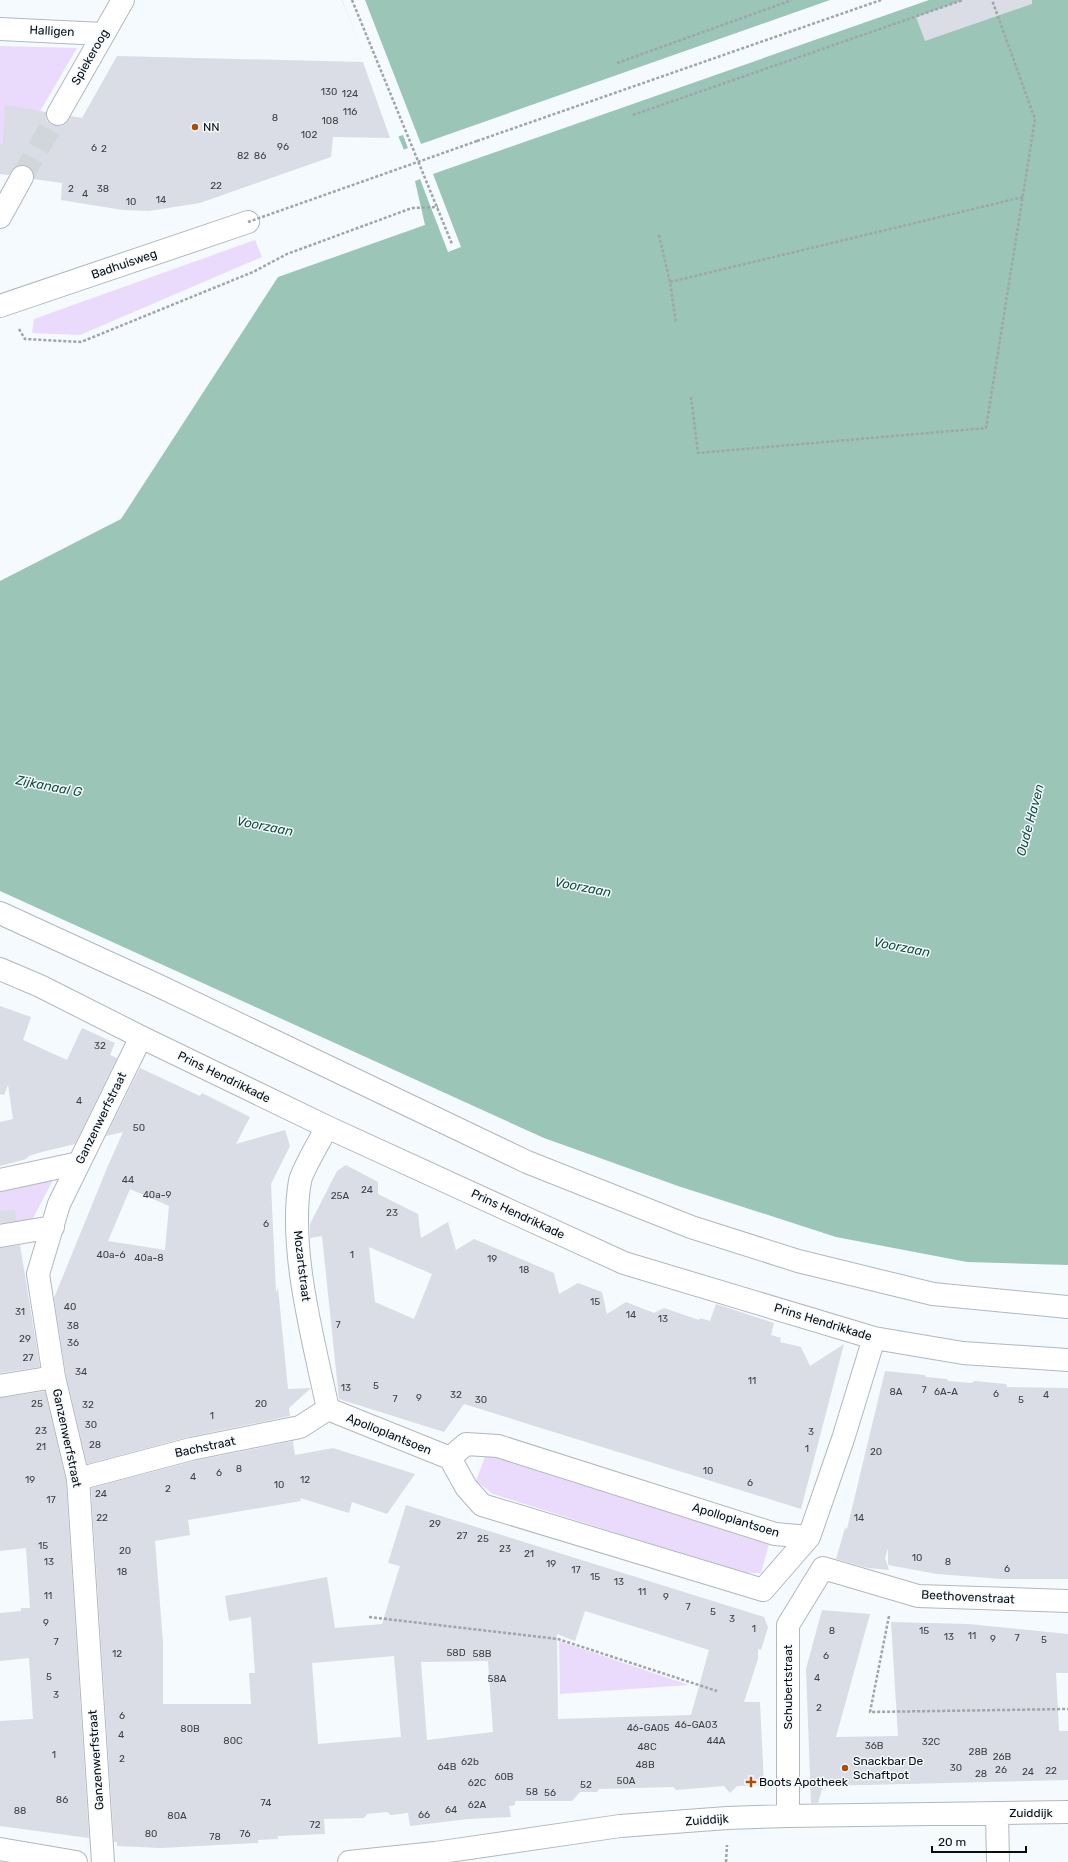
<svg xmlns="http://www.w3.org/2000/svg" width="1068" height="1862" font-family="Rubik,sans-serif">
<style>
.green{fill:#eadafb}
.water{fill:#9ac5b7}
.pier{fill:#f4fafe}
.building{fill:#dadce6;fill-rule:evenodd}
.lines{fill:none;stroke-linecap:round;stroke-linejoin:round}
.street-tunnel{stroke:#d1d6da;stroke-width:22;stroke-dasharray:22 11;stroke-linecap:butt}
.street-casing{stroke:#b0b8bf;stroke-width:24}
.path{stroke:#a0a5a9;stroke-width:2.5;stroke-dasharray:3 2;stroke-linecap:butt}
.street{stroke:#fff;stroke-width:22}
.path-bridge{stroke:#a0a5a9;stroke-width:2.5;stroke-dasharray:3 2;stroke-linecap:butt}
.poi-dot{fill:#ae4d05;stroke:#f4fafe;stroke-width:1.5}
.labels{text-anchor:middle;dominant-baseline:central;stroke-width:3;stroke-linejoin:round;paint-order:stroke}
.number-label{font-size:10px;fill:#3e4146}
.street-label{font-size:12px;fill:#0a0d10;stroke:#f4fafe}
.poi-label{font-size:12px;fill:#0a0d10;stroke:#f4fafe;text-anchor:start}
.water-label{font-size:13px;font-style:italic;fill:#124d3f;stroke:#f4fafe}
</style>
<rect width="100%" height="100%" fill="#f4fafe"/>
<path class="green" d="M0 46 77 48 39 113 0 169Z
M255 240 262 257 80 335 32 333 34 319Z
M56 1174 30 1224 0 1230V1186Z
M486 1454 500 1455 751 1533 769 1544 761 1573H743L493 1494 476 1481Z
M559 1641 689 1685 560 1694Z"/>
<path class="water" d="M342 0H1068V1265L967 1262 836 1237 678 1186 544 1138 0 891V581L121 519 278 277 425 225 415 181 404 150Z"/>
<path class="pier" d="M342 0H365L421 144 830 0H929L433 174 461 247 448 252 420 179 413 182 403 150 408 148 403 135 397 137Z"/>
<path class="building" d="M963 0H1032V4L925 41 916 17Z
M117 56 363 62 390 138 333 137 331 157 200 203 149 211 123 210 61 200 62 183 34 179 33 171 28 166 21 165 16 166 9 175 0 174V144H3L5 105 46 112 47 121 52 125 58 126 65 125 71 116 82 118Z
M0 1006 31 1017 23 1040 67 1060 82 1028 115 1043 110 1055 117 1058 75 1144 38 1153 29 1156 26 1159 0 1166V1122L13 1119 8 1085 4 1095 0 1094Z
M140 1068 200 1096 202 1093 250 1117 236 1144 285 1130 290 1146 271 1184 276 1292 278 1288 288 1389 311 1388 289 1408 290 1416 188 1437 87 1464 66 1375 54 1298 107 1168 123 1132 106 1136ZM130 1189 169 1206 165 1250 108 1241Z
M346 1165 378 1182V1194L418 1214 421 1238 448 1222 456 1250 474 1239 554 1273 559 1294 578 1283 602 1292 607 1314 626 1302 654 1313 664 1308 699 1320 700 1318 710 1321 716 1304 774 1323 771 1335 781 1338 780 1342 801 1347 810 1366 844 1344 801 1509 464 1404 444 1432 339 1399 322 1236 310 1238V1224L337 1171ZM369 1247 432 1274 414 1319 375 1302Z
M15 1210 16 1221 0 1223V1211Z
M20 1245 40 1367 0 1373V1248Z
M885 1371 925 1375 926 1377 947 1379 948 1381 972 1383 974 1381 1006 1384 1007 1387 1068 1388V1579H1003L937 1574 888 1565V1548L885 1558 889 1570 868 1568 836 1559 845 1528 847 1529Z
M45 1391 66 1481 89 1838 0 1826V1721L33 1719 29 1658 0 1661V1613L21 1611V1608H30L26 1548 0 1551V1398Z
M293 1441 295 1455 333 1448 415 1474 387 1514 352 1502 349 1513 300 1498 301 1501 188 1520 190 1535 155 1541 163 1643V1704H251L249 1673H255L251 1617 229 1621 225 1596 327 1577 335 1628 382 1624 400 1566 388 1563 406 1505 764 1617 768 1627 761 1650 758 1649V1659L744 1702H760L764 1785 737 1786 730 1793 724 1786 676 1790 673 1787 599 1789 597 1792H580L572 1801H515V1805L509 1806 511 1817 468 1819 410 1826 408 1813 391 1815 387 1812 367 1814 364 1818 324 1819 325 1834 278 1836V1839L258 1840V1843L161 1848 117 1846V1842H114L91 1488 194 1461ZM585 1611 709 1650 691 1715 558 1719 557 1634 575 1641ZM394 1656 401 1737 318 1744 312 1663ZM488 1661 493 1732 427 1740 421 1662Z
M822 1610 870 1614 836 1737 898 1736 891 1622 968 1624 1068 1634V1673H1056L1059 1731H1068V1780L823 1786 818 1803H811L806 1669Z"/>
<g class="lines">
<path class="street-tunnel" d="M22 177 58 114"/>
<g class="street-casing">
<path id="street" d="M0 29 103 34
M58 114 123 0
M0 217 22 177
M0 306 248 222
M0 913 157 985 527 1162 691 1227 798 1261 933 1294 1068 1307
M0 969 40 986 141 1037 327 1127 624 1263 874 1338 963 1353 1068 1360
M327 1127C321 1139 302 1170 300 1181 288 1249 314 1342 328 1409
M0 1180 79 1163
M0 1236 53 1227
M0 1386 54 1377
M328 1409 450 1458 466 1487 482 1505 763 1590 809 1537 843 1439 874 1338
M450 1458 466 1444 498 1446 775 1534 809 1537
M78 1479 191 1449 300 1427 328 1409
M997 1813 998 1862
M788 1816V1625L823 1568 918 1596 1068 1601
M0 1849 76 1862
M103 1862 78 1479 54 1377 38 1274 59 1204 141 1037
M349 1862 435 1853 620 1826 727 1818 788 1816 1068 1812"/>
</g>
<path class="path" d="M352 0 452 244
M617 63 792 0
M633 115 963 0
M477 141 881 0
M659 235 670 282 676 323
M670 282 1023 197
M19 329 25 339 81 342 253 272 287 254 412 208 438 207
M691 397 698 453 986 428 1035 119 992 0
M889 1616 870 1712 1068 1709
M369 1617 558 1639 717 1691
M726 1862 727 1845"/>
<use href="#street" class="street"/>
<path class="path-bridge" d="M248 222 477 141"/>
</g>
<g class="poi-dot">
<circle cx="195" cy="127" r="4"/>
<circle cx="845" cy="1768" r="4"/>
<path d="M749 1776h4v4h4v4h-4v4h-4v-4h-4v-4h4z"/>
</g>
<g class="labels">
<g class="number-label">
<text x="329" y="92">130</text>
<text x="350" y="94">124</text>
<text x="350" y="112">116</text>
<text x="275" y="118">8</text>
<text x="330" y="121">108</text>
<text x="309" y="135">102</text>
<text x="283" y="147">96</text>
<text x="94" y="148">6</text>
<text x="104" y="149">2</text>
<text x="243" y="156">82</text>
<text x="260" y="156">86</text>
<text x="216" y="186">22</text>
<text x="71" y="189">2</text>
<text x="103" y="189">38</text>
<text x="85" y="194">4</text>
<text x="161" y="200">14</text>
<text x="131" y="202">10</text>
<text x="100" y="1046">32</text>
<text x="79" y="1101">4</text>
<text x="139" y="1128">50</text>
<text x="128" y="1180">44</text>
<text x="367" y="1190">24</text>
<text x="157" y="1195">40a-9</text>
<text x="340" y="1196">25A</text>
<text x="392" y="1213">23</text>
<text x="266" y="1224">6</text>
<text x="111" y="1255">40a-6</text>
<text x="352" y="1255">1</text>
<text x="149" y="1258">40a-8</text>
<text x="492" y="1259">19</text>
<text x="524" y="1270">18</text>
<text x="595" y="1302">15</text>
<text x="70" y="1307">40</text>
<text x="20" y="1312">31</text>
<text x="631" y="1315">14</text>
<text x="663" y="1319">13</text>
<text x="338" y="1325">7</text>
<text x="73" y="1326">38</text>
<text x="25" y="1339">29</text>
<text x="73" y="1343">36</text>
<text x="28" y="1358">27</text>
<text x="81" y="1372">34</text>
<text x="752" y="1381">11</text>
<text x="376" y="1386">5</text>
<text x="346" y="1388">13</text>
<text x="924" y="1390">7</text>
<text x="896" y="1392">8A</text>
<text x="946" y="1392">6A-A</text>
<text x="996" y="1394">6</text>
<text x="456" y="1395">32</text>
<text x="1046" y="1395">4</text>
<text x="419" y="1398">9</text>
<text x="395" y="1399">7</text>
<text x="481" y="1400">30</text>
<text x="1021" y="1400">5</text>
<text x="37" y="1404">25</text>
<text x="261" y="1404">20</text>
<text x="88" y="1405">32</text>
<text x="212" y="1416">1</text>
<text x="91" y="1425">30</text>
<text x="41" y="1431">23</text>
<text x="811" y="1432">3</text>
<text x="95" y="1445">28</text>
<text x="41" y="1447">21</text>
<text x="807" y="1449">1</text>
<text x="876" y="1452">20</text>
<text x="239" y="1469">8</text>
<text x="708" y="1471">10</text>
<text x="219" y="1473">6</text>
<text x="193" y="1477">4</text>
<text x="30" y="1480">19</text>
<text x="305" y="1480">12</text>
<text x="750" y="1483">6</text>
<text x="279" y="1485">10</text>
<text x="168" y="1489">2</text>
<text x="101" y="1494">24</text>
<text x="51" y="1500">17</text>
<text x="102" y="1518">22</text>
<text x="859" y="1518">14</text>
<text x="435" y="1524">29</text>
<text x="462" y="1536">27</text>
<text x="483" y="1539">25</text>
<text x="43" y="1546">15</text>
<text x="505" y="1549">23</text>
<text x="125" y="1551">20</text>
<text x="529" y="1554">21</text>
<text x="917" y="1558">10</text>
<text x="49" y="1562">13</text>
<text x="948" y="1562">8</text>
<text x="551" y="1564">19</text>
<text x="1007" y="1569">6</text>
<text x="576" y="1570">17</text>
<text x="122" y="1572">18</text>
<text x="595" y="1577">15</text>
<text x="619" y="1582">13</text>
<text x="642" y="1592">11</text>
<text x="48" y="1596">11</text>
<text x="666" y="1597">9</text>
<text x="688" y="1607">7</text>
<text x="713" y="1612">5</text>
<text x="732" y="1619">3</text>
<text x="46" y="1623">9</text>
<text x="754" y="1629">1</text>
<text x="832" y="1631">8</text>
<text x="924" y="1631">15</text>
<text x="972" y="1636">11</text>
<text x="949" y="1637">13</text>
<text x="1017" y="1638">7</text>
<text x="993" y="1639">9</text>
<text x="1044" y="1640">5</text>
<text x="56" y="1642">7</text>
<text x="456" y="1653">58D</text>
<text x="117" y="1654">12</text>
<text x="482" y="1654">58B</text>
<text x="826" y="1656">6</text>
<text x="49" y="1677">5</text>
<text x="817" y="1678">4</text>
<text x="497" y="1679">58A</text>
<text x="56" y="1695">3</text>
<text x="819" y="1708">2</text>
<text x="122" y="1716">6</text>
<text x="696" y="1725">46-GA03</text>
<text x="648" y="1728">46-GA05</text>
<text x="190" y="1729">80B</text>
<text x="121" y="1735">4</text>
<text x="233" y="1741">80C</text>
<text x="716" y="1741">44A</text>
<text x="931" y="1742">32C</text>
<text x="874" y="1746">36B</text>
<text x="647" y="1747">48C</text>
<text x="978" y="1752">28B</text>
<text x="54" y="1755">1</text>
<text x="1002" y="1757">26B</text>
<text x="122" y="1759">2</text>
<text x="470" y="1762">62b</text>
<text x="645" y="1765">48B</text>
<text x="447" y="1767">64B</text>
<text x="956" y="1768">30</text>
<text x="1001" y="1770">26</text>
<text x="1051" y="1771">22</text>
<text x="1028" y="1772">24</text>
<text x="981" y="1774">28</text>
<text x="504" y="1777">60B</text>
<text x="626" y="1781">50A</text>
<text x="477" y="1783">62C</text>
<text x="586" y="1785">52</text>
<text x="532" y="1792">58</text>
<text x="550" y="1793">56</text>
<text x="62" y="1800">86</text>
<text x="266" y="1803">74</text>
<text x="477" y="1805">62A</text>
<text x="451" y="1810">64</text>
<text x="20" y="1811">88</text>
<text x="424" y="1815">66</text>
<text x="177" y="1816">80A</text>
<text x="315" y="1825">72</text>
<text x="151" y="1834">80</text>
<text x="245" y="1834">76</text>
<text x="215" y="1837">78</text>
</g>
<g class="street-label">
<text transform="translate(52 31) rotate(3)">Halligen</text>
<text transform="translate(90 57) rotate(-60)">Spiekeroog</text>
<text transform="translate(124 264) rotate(-19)">Badhuisweg</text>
<text transform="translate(224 1077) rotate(26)">Prins Hendrikkade</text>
<text transform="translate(101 1118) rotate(-64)">Ganzenwerfstraat</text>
<text transform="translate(518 1214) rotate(25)">Prins Hendrikkade</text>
<text transform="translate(302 1266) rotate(83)">Mozartstraat</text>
<text transform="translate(823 1322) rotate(17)">Prins Hendrikkade</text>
<text transform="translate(389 1434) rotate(22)">Apolloplantsoen</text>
<text transform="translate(67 1438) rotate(78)">Ganzenwerfstraat</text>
<text transform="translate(205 1447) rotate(-12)">Bachstraat</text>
<text transform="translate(736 1520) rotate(17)">Apolloplantsoen</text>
<text transform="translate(968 1597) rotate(3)">Beethovenstraat</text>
<text transform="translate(788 1687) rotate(-90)">Schubertstraat</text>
<text transform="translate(96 1760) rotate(-94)">Ganzenwerfstraat</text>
<text x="1031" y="1813">Zuiddijk</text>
<text transform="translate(707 1820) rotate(-4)">Zuiddijk</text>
</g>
<g class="poi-label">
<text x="203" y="127">NN</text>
<text x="853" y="1761">Snackbar De<tspan x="853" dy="14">Schaftpot</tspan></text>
<text x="759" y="1782">Boots Apotheek</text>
</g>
<g class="water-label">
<text transform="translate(49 786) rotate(11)">Zijkanaal G</text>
<text transform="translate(1030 820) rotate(-75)">Oude Haven</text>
<text transform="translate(265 826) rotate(11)">Voorzaan</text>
<text transform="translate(583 887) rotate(11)">Voorzaan</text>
<text transform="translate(902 947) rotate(11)">Voorzaan</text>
</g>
</g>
<path d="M932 1846v6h94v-6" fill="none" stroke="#0a0d10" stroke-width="2"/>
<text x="938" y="1846" font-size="12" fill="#0a0d10" stroke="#f4fafe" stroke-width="3" paint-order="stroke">20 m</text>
</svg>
